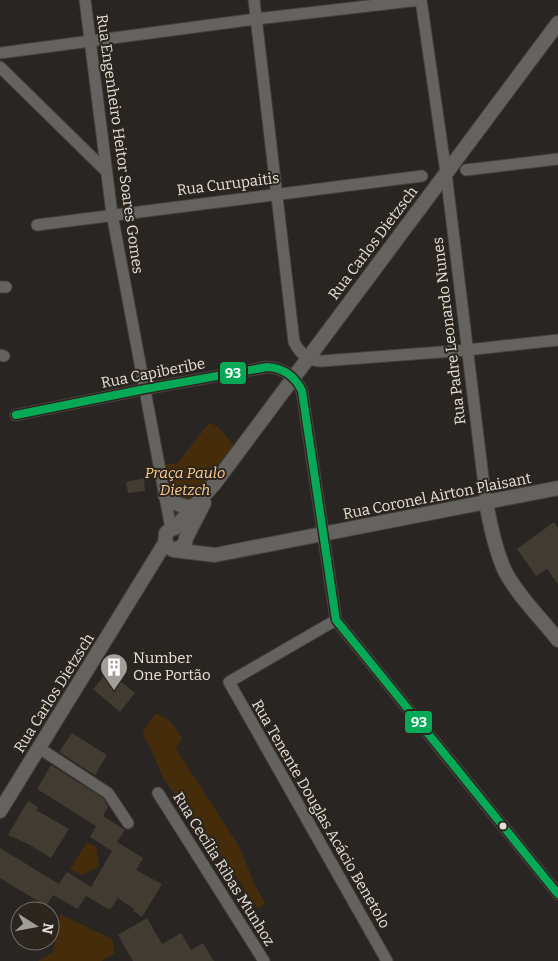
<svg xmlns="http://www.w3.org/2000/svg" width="558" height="961" font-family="Bitter,serif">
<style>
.green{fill:#452d0b}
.building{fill:#423b31}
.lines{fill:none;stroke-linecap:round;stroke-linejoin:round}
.minor-casing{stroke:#43403d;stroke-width:13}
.tertiary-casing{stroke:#43403d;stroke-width:16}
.minor{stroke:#656360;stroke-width:11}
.tertiary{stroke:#656360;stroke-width:14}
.bus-1-casing{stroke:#2c251e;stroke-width:11}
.bus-1{stroke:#06aa56;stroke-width:8}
.bus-dot{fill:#e3dfda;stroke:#2c251e;stroke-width:2}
.labels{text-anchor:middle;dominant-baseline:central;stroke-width:4;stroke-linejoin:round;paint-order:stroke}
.street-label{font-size:15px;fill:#e3dfda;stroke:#2c251e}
.park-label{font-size:15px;font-style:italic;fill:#fdcd91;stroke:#2c251e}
.poi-label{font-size:15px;fill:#e3dfda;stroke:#2c251e;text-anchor:start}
.line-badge{stroke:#2c251e;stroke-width:2}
.badge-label{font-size:14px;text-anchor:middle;font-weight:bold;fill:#fff}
</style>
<rect width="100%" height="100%" fill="#282522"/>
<path class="green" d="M209 423 217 426 234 445 175 526 163 464H177Z
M156 713 170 721 182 738 176 749 239 846 255 885 265 903 258 909 226 862 163 778 150 747 142 733Z
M87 842 96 847 99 865 96 869 81 875 70 869Z
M60 914 112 939 115 953 102 961H38L53 952Z"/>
<path class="building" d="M144 478 145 491 128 493 126 482Z
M554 522 558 528V584L547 569 536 576 517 549Z
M108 671 135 693 120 712 93 689Z
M72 733 107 755 95 775 59 752Z
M51 765 103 798 108 807 103 816 125 830 117 842 143 858 136 870 162 884 142 917 133 911 134 909 118 898 110 910 86 896 78 909 53 895 46 906 0 878V848L59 884 67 872 91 887 112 851 90 837 96 826 37 789Z
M28 801 38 807 36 810 69 829 51 858 28 844 8 835Z
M147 918 162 944 181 933 191 950 203 943 214 961H133L118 935Z"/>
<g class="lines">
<g class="minor-casing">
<path id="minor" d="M85 0 112 214 171 529
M254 0 294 342C300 354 309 361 322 361L467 350 558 340
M421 0 446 173 486 502
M0 53 256 19 420 0
M0 67 106 171
M466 170 558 159
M37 225 422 176
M0 287H6
M0 355 4 356
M16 415 145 389 267 367C284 368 295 376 302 391L336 620 558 894
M336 620 229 682 387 961
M39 748 108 793 128 823
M158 793 264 961"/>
</g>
<g class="tertiary-casing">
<path id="tertiary" d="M165 495C174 504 182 507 194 507
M486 502C490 525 495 548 504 569 516 594 541 618 558 640
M165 543 173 550 215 555 558 488
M176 550 185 544 186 538 204 503
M0 811 165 543 166 533 171 529 175 528 215 483 558 23"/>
</g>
<use href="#minor" class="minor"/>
<use href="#tertiary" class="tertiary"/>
<g class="bus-1-casing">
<path id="bus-1" d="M16 415 145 389 267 367C284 368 295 376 302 391L336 620 558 894"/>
</g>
<use href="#bus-1" class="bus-1"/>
</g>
<defs>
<g id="building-pin" transform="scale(1.4375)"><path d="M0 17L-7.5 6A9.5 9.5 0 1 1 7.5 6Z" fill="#a29e9a" stroke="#2c251e"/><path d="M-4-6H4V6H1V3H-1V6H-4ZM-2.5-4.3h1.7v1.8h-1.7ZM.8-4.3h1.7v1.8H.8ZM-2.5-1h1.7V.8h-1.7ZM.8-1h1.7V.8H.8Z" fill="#fff"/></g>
</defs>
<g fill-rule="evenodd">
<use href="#building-pin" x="114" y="667"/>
</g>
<circle class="bus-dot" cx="503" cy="826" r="4.5"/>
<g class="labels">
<g class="street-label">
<text transform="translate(120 144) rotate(82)">Rua Engenheiro Heitor Soares Gomes</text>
<text transform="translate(228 184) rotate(-7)">Rua Curupaitis</text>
<text transform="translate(373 243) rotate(-53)">Rua Carlos Dietzsch</text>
<text transform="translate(449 331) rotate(-97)">Rua Padre Leonardo Nunes</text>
<text transform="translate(153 373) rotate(-11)">Rua Capiberibe</text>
<text transform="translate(437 496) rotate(-11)">Rua Coronel Airton Plaisant</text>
<text transform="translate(54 693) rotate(-58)">Rua Carlos Dietzsch</text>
<text transform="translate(321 814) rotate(60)">Rua Tenente Douglas Acácio Benetolo</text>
<text transform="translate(224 869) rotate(58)">Rua Cecília Ribas Munhoz</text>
</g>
<g class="park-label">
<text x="185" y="473">Praça Paulo<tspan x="185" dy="17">Dietzch</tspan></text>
</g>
<g class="poi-label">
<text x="133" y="658">Number<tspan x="133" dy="17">One Portão</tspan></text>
</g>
</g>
<g class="line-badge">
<rect x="219" y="361" width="28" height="24" rx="5" fill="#06aa56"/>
<rect x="404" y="710" width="29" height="24" rx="5" fill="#06aa56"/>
</g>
<g class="badge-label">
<text x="233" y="378">93</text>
<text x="419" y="727">93</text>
</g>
<g transform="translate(35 926) rotate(101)"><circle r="24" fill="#2c251e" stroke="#756f69"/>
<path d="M0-4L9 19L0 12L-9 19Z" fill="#a29e9a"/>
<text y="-8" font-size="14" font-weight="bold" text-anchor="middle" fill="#e3dfda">N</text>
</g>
</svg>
